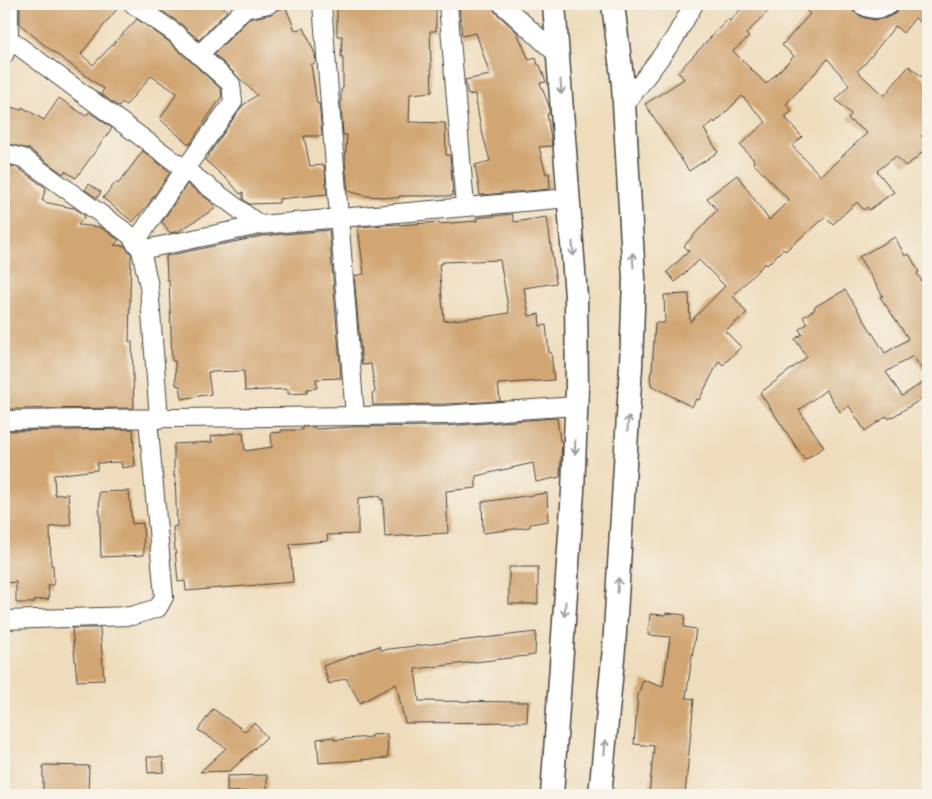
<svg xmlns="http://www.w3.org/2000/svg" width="932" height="799" font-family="'Balsamiq Sans',sans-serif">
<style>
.building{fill:#d1a673;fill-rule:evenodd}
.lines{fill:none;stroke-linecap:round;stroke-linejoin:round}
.minor-casing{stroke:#484641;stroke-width:20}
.tertiary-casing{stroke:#484641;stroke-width:25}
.minor{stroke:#fff;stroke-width:18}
.tertiary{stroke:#fff;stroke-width:22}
.oneway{stroke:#a0a0a0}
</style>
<rect width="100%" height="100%" fill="#f7f3e8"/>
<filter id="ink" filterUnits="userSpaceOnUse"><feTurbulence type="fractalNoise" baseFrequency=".02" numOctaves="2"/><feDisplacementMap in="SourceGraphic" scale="10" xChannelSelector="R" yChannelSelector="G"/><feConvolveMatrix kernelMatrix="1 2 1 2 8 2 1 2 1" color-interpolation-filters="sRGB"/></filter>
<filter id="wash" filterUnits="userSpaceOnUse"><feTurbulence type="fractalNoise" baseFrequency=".0096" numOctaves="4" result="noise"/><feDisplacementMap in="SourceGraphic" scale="20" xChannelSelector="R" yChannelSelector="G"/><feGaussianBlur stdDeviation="1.12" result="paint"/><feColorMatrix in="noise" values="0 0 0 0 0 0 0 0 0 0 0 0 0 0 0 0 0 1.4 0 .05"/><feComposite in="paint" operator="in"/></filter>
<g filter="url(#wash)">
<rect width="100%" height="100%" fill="#efdcbc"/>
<g id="blocks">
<path class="building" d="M20 4H121L81 54 93 65 137 19 168 41 221 89 222 96 189 145 160 119 177 93 151 76 126 105 122 102 119 107 101 94 104 89 44 45 20 24Z
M152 4H220L227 11 199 40 181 24Z
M347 4H436V31H430L432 92 410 94 409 122 445 123 446 155H450L453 196H399V198L367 196 348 191 345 162 347 135H343L341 103V90L343 88V57H341L342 36H337V7H347Z
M459 4H492L495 12 517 32 529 60 536 58 538 65H540L546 82 540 83 549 106V114H547L552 146 539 147 546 174 549 173 550 189 480 195 475 165 490 161 480 124 475 94 468 95 465 80 490 75 476 33 462 36Z
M746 4H775L746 34 749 37 733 51 766 84 794 56 782 45 810 14 799 4H849L851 9 855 13 865 18 875 20 886 18 896 13 900 9 902 4H928V28L915 18 903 33 895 26 864 65 857 71 884 96 909 66 928 82V129L921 136 928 142V145L917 158 905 166 896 156 877 171 894 192 869 210 867 207 864 210 857 202 833 224 826 217 785 251 783 249 767 265 765 263 733 296 747 313 725 331 741 347 723 365 719 361 699 400 696 399 692 407 651 385 650 376 652 369 655 323H665L664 295 689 294 690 322 725 286 699 260 675 282 667 272 689 251 684 246 717 210 707 198 737 175 769 220 789 200 753 163 754 160 740 145 766 122 742 96 715 123 714 121 704 129 718 152 689 171 645 104 684 79 678 72 728 19 730 21ZM828 59 849 85 836 100 851 114 848 119 867 133 821 176 792 146 802 137 785 117 792 111 786 104Z
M286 8 295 30 304 28 315 54 316 62 311 65 317 104 319 103 322 136H304L310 166 324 165 327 194 279 199V203L249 204 243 199V192L240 194 230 182 205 160 242 106 257 95 214 54 249 19 271 14 277 10Z
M59 98 86 116 89 112 112 128 76 178 65 171 63 174 29 149 4 143V105L21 110 22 107 44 120Z
M143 151 170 172 149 203 133 222 103 198 116 182 118 184Z
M4 164 18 168 46 188 42 200 45 201 44 202 73 208V207L85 216 78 225 100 227 119 240 114 245 125 246 131 254 129 342H132L134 408 4 409Z
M89 184 101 192 97 198 85 190Z
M187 184 209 200 216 208 179 231 170 233 162 222Z
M512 214 514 222 547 217 556 283 524 288 529 316 539 314 540 326 546 325 549 353 551 352 554 380 498 384 500 401 445 404 373 405 372 393 375 392 371 364 362 365 354 276 364 274 358 227 399 224V225L439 222V224L477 221 476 218ZM500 260 509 313 478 318V317L444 321 439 264H443L442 262Z
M329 230 341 378 316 379 317 388 307 389V393L288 394V389L245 391 244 371 208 372 211 394 182 399 180 386 176 385 175 361H172L169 280H167L166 256 262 236Z
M895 237 905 256 909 254 919 272 917 273 928 291V395L889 419 887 416 865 431 849 406 840 412 826 390 799 410 824 447 805 460 760 393 807 357 795 339 802 334 799 329 807 324 803 317 815 309 814 307 845 290 885 353 907 340 908 338 880 297 883 296 859 257ZM913 356 928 379 902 396 886 372Z
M557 418 560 441H562L560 477 536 482 533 463 476 476V488L446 491 448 533 385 537 383 499 381 500 380 496 358 498V534L327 535 328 541 290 544 293 582 186 591 185 581 178 582 173 527 177 526 175 476 174 477V444L212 442 211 436 243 432 245 451 272 447 271 433 282 432 281 430H302V427H315V429L354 427 445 426Z
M133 429 135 466 122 468 121 462 97 463V470L54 475 55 495 68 494 71 525 50 527 51 565H53L54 585H48L49 599 34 600V603H16V582L4 583V523H5L4 431Z
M129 491 132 524 143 523 144 555 101 557 99 492Z
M547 493 548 521 530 524V527L483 533 482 502Z
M509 567H538V604H509Z
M666 613 685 615 684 627 696 629 686 698 694 699 685 795H649L654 746 634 744 638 695 643 680 663 687 670 637 648 635 650 614 665 615Z
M72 628H100L104 680 77 681Z
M536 632 535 655 415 669 419 701 528 702 527 722 405 723 396 684 360 703 346 678 329 684 323 666 379 646 381 650Z
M213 709 245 731 254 723 267 737 230 771 200 772 226 748 198 730Z
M387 734 388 758 319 763 317 739 334 737V740L371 737V735Z
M147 757H163L164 772 148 773Z
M43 765 89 766 88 795H43Z
M267 775V791L227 792V776Z"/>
</g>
</g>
<g filter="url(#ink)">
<use href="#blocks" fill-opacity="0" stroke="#484641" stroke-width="1"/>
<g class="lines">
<g class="minor-casing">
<path id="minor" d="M133 4 175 33 231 84 233 102 185 169 135 243
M322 4 355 416
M448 4 465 206
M502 4 559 56
M860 4C871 11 880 11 891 4
M9 39 260 225
M200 54 244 9 269 4
M4 55 9 39V4
M624 106 674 39 694 4
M4 153 23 158 130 235 141 250 149 286 159 419
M141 250 260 225 569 198
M4 420 445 415 576 406
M4 620 131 616 158 608 164 597 148 419"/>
</g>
<g class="tertiary-casing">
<path id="tertiary" d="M552 795 573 491 577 389 576 297 554 4
M600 795 614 648 631 366 634 278 623 85 613 4"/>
</g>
<use href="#minor" class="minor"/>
<use href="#tertiary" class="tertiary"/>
</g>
<defs><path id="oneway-shaft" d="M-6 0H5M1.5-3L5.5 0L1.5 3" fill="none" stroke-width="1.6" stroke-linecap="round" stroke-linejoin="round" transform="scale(1.25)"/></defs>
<g class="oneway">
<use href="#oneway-shaft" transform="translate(561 87) rotate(86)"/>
<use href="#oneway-shaft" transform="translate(573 249) rotate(86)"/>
<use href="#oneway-shaft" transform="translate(633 260) rotate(-93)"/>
<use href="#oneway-shaft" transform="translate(628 423) rotate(-86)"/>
<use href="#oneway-shaft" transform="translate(575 447) rotate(92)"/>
<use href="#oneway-shaft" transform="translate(618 585) rotate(-86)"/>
<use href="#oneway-shaft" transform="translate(565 609) rotate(94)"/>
<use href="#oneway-shaft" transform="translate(605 747) rotate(-85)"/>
</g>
</g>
<rect width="932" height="799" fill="none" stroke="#f7f3e8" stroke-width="20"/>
</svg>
